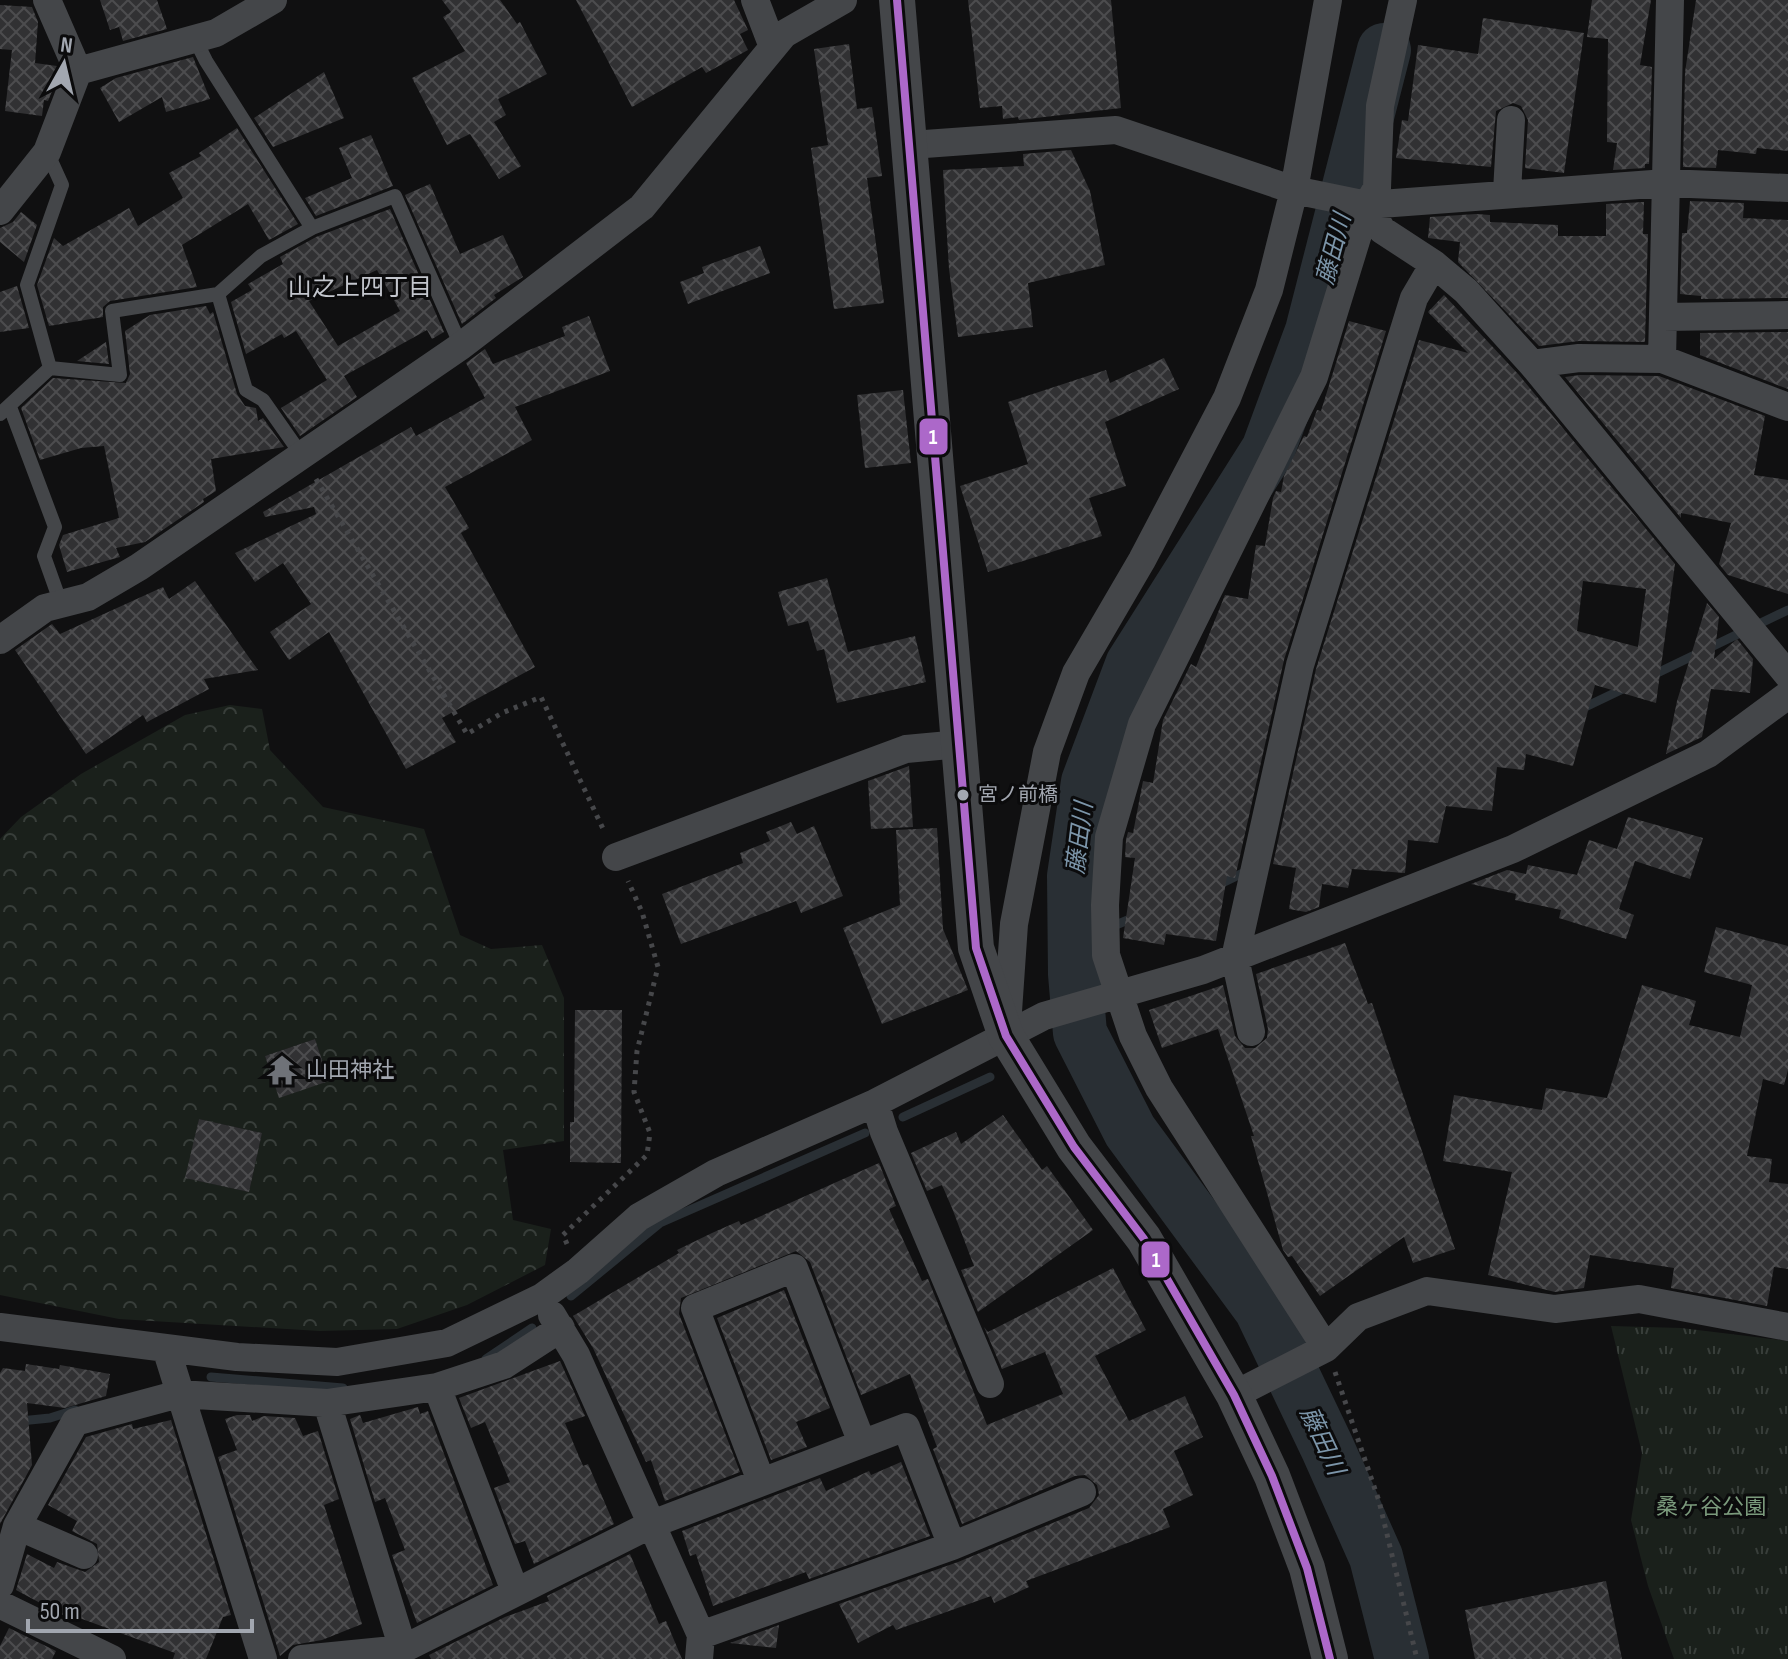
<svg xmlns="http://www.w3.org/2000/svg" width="1788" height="1659" font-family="'Sofia Sans Condensed','Noto Sans JP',sans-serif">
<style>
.grass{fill:url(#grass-tufts)}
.forest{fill:url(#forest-crowns);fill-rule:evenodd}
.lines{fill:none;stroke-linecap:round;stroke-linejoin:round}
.stream{stroke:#292f34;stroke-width:9}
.river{stroke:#292f34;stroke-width:54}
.building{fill:url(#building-cross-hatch);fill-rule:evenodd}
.path{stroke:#46474a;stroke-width:5;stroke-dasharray:4 6;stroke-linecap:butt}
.service{stroke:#444649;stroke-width:14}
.minor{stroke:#444649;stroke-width:28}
.tertiary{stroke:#444649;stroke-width:36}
.bus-1-casing{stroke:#0b0b0c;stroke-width:14}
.bus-1{stroke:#ac68c9;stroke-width:8}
.bus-dot{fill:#a2a7b0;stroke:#0b0b0c;stroke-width:3}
.labels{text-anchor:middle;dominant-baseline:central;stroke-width:6;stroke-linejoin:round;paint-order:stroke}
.bus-label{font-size:20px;fill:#a2a7b0;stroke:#0b0b0c;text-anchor:start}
.poi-label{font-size:22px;fill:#a2a7b0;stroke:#0b0b0c;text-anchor:start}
.park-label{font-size:22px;fill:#7b9a7c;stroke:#0b0b0c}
.water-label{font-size:24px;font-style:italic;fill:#7c95a9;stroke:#0b0b0c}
.neighbourhood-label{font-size:24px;fill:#c3c6cd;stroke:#0b0b0c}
.line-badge{stroke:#0b0b0c;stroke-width:3}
.badge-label{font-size:22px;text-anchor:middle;font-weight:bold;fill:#fff}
</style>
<defs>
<pattern id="grass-tufts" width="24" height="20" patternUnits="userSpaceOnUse" patternTransform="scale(2)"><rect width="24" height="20" fill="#1a201b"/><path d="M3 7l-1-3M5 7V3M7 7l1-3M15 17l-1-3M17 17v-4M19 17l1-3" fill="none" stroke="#383e3a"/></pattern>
<pattern id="forest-crowns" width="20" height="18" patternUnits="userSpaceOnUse" patternTransform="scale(2)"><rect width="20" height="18" fill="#1a201b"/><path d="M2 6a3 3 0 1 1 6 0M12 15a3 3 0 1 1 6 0" fill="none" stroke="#383e3a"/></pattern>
<pattern id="building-cross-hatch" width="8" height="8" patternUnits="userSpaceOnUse" patternTransform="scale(2)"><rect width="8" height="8" fill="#313133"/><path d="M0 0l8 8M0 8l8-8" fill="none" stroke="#4c4c4e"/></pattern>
</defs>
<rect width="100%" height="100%" fill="#101011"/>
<path class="grass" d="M1611 1326 1681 1328 1788 1341V1659H1674L1648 1586 1631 1520 1642 1453Z"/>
<path class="forest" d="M230 705 262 709 270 750 323 807 424 829 460 935 491 949 542 945 564 998V1141L503 1150 513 1220 551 1229 545 1265 467 1305 397 1329 320 1331 119 1319 0 1295V839L21 817 81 774 185 715ZM315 1039 329 1081 279 1097 265 1056ZM199 1119 262 1133 249 1192 186 1178Z"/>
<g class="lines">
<path class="stream" d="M1651 676 1788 610
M1579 710 1627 687
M1216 886 1249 870
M1075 942 1135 917
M903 1117 990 1077
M571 1296 660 1223 865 1133
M486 1359 532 1328
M211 1377 343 1388
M0 1423 50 1418 75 1410"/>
<path class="river" d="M1384 50 1312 331 1268 450 1132 665 1088 782 1074 876 1075 974 1080 1033 1130 1131 1261 1309 1327 1447 1376 1557 1402 1659"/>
</g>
<path class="building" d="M100 0H157L167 29 123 41 119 27 110 30Z
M442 0H500L517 24 520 22 547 74 498 99 506 115 494 122 521 166 499 179 470 134 447 145 412 78 465 51 443 17 451 12Z
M576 0H734L748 30 740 34 748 50 706 73 702 67 632 107Z
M968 0H1111L1121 108 1019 120 1018 117 1003 119 1002 106 980 108Z
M1592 0H1651L1640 65 1652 67 1649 164H1645V168L1613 170 1617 143 1607 142 1608 39 1587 37Z
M1696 0H1788V151L1757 148 1756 154 1718 150 1716 168 1683 167 1685 72Z
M0 5 32 7 38 22 35 63 57 66 55 84 48 101 44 100 42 116 5 111 12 50 0 49Z
M1483 18 1584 33 1564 173 1525 168 1528 120 1521 106 1513 103 1496 111 1491 167 1396 158 1402 120 1408 121 1418 45 1478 54Z
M849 44 857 109 872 107 882 176 867 178 884 303 834 309 811 148 828 145 814 49Z
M193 57 210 99 166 112 162 97 119 122 100 88 116 78Z
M324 72 344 118 273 147 254 118Z
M237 128 298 224 269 240 248 204 182 245 197 287 110 301 103 307V317L49 326 37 285 54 238 63 246 129 208 138 226 183 198 169 173 201 156 199 153Z
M371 135 393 186 316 216 305 198 352 178 339 148Z
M1071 150 1090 191 1105 265 1028 283 1033 327 958 337 949 269 943 170 1024 166 1023 154Z
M430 184 460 254 503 235 523 277 494 295 496 298 462 324 405 195Z
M1690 201 1744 203 1743 218 1788 220V298L1701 299V296L1680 294 1682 233H1687Z
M1644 202 1643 234H1648L1645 342 1579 341 1539 346 1458 262 1460 242 1428 238 1430 217 1476 214 1490 215V222L1558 225V236H1606V204Z
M390 209 444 332 432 339 427 330 344 376 357 397 300 436 281 408 327 380 296 331 284 338 282 334 246 354 231 302 252 290 248 284 283 264 280 257 316 237ZM377 270 400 311 338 346 309 301Z
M21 212 37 225 24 262 0 242V228L13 222Z
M760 246 770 273 688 304 680 282 704 273 702 267Z
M17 286 29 328 0 332V292Z
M1444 295 1519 375 1675 564 1656 703 1595 685 1573 766 1526 754 1524 770 1497 767 1492 811 1446 806 1438 843 1408 840 1405 873 1352 869 1348 888 1322 884 1319 907 1306 912 1289 909 1296 868 1273 864 1316 669 1419 340 1468 353 1428 312ZM1583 581 1646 589 1638 647 1577 631Z
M206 306 210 314 213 312 237 394 245 406 256 408 258 421 263 418 284 447 211 459 216 491 203 499 204 502 145 542 116 548 120 557 67 572 59 545 63 535 119 518 104 446 81 448 40 460 21 408 53 378 126 383 130 374 125 331 150 315Z
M589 316 610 371 515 407 532 440 445 487 469 528 461 533 535 667 442 718 456 742 406 769 329 632 289 660 270 632 311 604 283 563 255 582 235 553 316 514 314 507 265 517 263 512 411 427 416 436 485 398 466 363 485 349 493 364 565 336 562 327Z
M1349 321 1386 331 1284 660 1235 878 1227 876 1216 941 1166 934 1164 945 1123 938 1135 858 1125 857 1126 840 1128 832 1133 833 1143 781 1153 783 1163 720 1191 664 1196 667 1225 595 1248 599 1256 545 1265 546 1273 498 1276 491 1281 492 1284 476 1304 436 1307 437 1317 410 1321 411Z
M1788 332V389L1700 355V333Z
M106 342 109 364 77 361Z
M1164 358 1179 389 1105 422 1126 486 1089 498 1102 536 988 572 960 486 1028 464 1008 402 1106 370 1110 383Z
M1580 375 1659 376 1765 416 1754 475 1788 480V594L1728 575 1719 564 1731 523 1681 513V518L1565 377Z
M903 390 911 463 865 468 857 395Z
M827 578 848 652 915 636 926 682 837 703 824 649 817 651 808 621 788 626 778 592Z
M195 581 258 670 204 679 209 689 147 722 143 715 86 754 15 650 52 624 60 634 163 587 169 599Z
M1707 603 1719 617 1714 659 1737 639 1753 659 1750 693 1711 689 1702 737 1666 754 1677 701Z
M909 766 913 827 871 829 868 781Z
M1628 817 1703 838 1690 879 1635 861 1619 909 1634 915 1626 939 1559 918 1561 910 1515 900 1516 894 1471 884 1507 870 1526 874 1528 865 1577 875 1589 840 1617 849Z
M791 822 797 834 814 826 843 896 801 913 796 901 681 944 662 894 743 863 740 853 770 841 766 832Z
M937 828 943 929 968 990 882 1024 843 928 900 905 896 830Z
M1716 927 1788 946V1070L1784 1085 1763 1079 1747 1156 1772 1159 1769 1182 1788 1184V1269L1774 1267 1767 1306 1671 1288 1674 1268 1590 1255 1584 1288 1555 1292 1488 1275 1512 1172 1443 1161 1454 1095 1542 1110 1546 1088 1607 1098 1642 985 1696 1001 1689 1025 1740 1037 1752 985 1704 972Z
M1345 943 1368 1004 1372 1003 1455 1249 1413 1263 1404 1237 1320 1296 1292 1256 1288 1257 1283 1250 1251 1136H1254L1218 1029 1162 1048 1149 1010 1223 985 1235 1036 1245 1048H1255L1267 1038 1268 1029 1256 974Z
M575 1010H622L621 1163 570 1162V1122H574Z
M315 1039 329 1081 279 1098 265 1056Z
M1003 1115 1042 1170 1047 1166 1093 1230 978 1312 961 1270 974 1266 952 1208 942 1185 927 1191 911 1153 956 1132 961 1144Z
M199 1119 262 1133 249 1192 185 1178Z
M879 1163 896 1206 889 1209 922 1281 928 1279 987 1425 1063 1394 1045 1352 1002 1369 984 1327 988 1332 1113 1268 1146 1330 1095 1356 1129 1421 1185 1396 1203 1437 1174 1451 1193 1495 1163 1509 1170 1527 1026 1581 1029 1587 994 1603 991 1596 896 1630 893 1625 858 1643 839 1604 958 1562 1089 1508 1099 1495 1097 1485 1085 1475 1075 1476 962 1524 933 1449 937 1447 910 1374 861 1395 810 1262 796 1251 681 1298 679 1314 740 1472 665 1501 651 1460 646 1462 593 1348 573 1316 679 1253 677 1250 712 1233 739 1221 741 1225Z
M784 1290 830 1408 796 1422 807 1447 771 1460 717 1318Z
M560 1361 585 1416 565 1423 583 1466 588 1464 614 1524 534 1564 525 1541 515 1544 494 1488 510 1482 485 1422 471 1428 459 1398Z
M26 1364 59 1369 60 1365 110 1374 106 1396 65 1408 27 1403 32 1465 0 1524V1373L3 1368 25 1371Z
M418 1407 420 1414 428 1411 493 1585 417 1623 392 1555 405 1550 385 1498 375 1502 350 1419 360 1415 363 1423Z
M237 1415H250L252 1421 264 1416 295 1418 303 1436 318 1431 339 1499 324 1505 362 1624 322 1640 293 1645 280 1656 218 1457 237 1450 225 1419Z
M171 1420 231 1615 223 1617 206 1659H173L175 1653 74 1616 72 1620 16 1590 27 1554 54 1568 57 1562 85 1572 99 1562 97 1544 72 1531 77 1521 48 1505 86 1437 132 1424 133 1429Z
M901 1462 930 1536 809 1579 806 1572 713 1606 696 1554 690 1556 682 1531 820 1478 826 1491 869 1471 871 1475Z
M630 1554 659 1624 666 1621 682 1659H431L429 1655 505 1617 549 1601 547 1596Z
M1606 1581 1622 1659H1475L1465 1610Z
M779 1625 776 1648 730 1643Z
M9 1628 56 1651 52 1659H0V1646Z"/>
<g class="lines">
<path class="path" d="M316 479 467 734 502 713 541 697 605 833
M567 1244 563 1235 647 1155 650 1133 634 1092 637 1051 658 967 642 912 628 881
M1335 1372 1379 1501 1417 1659"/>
<path class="service" d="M195 39 206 61 312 228
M47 152 62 185 27 285 50 368
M218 294 246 390 263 400 303 457
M10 407 55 527 44 556 60 601
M0 414 50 368 120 375 112 311 218 294 261 256 312 228 395 196 461 346"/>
<path class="minor" d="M47 0 78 71
M755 0 773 47
M911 145 1116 130 1294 190 1367 205 1666 183 1788 188
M1507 192 1511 120
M1367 205 1382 230 1434 264 1466 291 1532 364 1788 675
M0 211 47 152 78 71 216 33 273 0
M1663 317 1788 315
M1662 359 1670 0
M1532 364 1579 358 1662 359 1788 407
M0 640 45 608 88 597 139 567 461 346 642 207 784 34 843 0
M616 857 906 749 960 744
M1007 1026 1014 924 1047 752 1076 673 1142 560 1227 398 1269 290 1294 190 1328 0
M1251 1032 1235 958 1300 665 1414 298 1434 264
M875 1103 884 1132 990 1384
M552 1315 576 1355 701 1635 699 1659
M0 1327 237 1357 337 1362 447 1343 542 1297 578 1271 639 1217 716 1173 875 1103 1044 1016 1203 970 1513 849 1708 754 1788 695
M166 1348 263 1659
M1326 1348 1159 1088 1133 1036 1106 955 1105 905 1109 837 1142 724 1314 377 1367 205 1377 188 1380 106 1403 0
M437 1387 515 1591
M1234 1395 1326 1348 1358 1317 1427 1291 1555 1309 1639 1299 1788 1327
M327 1403 403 1649
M761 1481 695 1308 794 1268 862 1443
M17 1526 84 1555
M0 1585 17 1526 75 1422 179 1394 327 1403 437 1387 504 1365 561 1328
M3 1606 112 1659
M701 1635 952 1546 1082 1492
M302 1659 403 1649 652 1524 906 1427 952 1546"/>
<path class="tertiary" d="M897 0 976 948 1006 1036 1074 1147 1144 1239 1234 1395 1272 1476 1307 1568 1330 1659"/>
<g class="bus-1-casing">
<path id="bus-1" d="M897 0 976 948 1006 1036 1074 1147 1144 1239 1234 1395 1272 1476 1307 1568 1330 1659"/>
</g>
<use href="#bus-1" class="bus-1"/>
</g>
<defs>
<g id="temple-bare" transform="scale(2.4)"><path d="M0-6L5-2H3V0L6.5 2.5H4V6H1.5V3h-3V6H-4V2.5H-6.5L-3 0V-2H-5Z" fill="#6f7278" stroke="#0b0b0c" stroke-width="2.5" paint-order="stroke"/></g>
</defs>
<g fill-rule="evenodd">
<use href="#temple-bare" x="282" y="1070"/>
</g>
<circle class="bus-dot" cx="963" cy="795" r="7"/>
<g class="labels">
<g class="bus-label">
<text x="978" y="795">宮ノ前橋</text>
</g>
<g class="poi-label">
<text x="306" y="1070">山田神社</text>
</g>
<g class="park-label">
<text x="1711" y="1507">桑ヶ谷公園</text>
</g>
<g class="water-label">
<text transform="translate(1334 249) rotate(-75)">藤田川</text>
<text transform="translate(1080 838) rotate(-83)">藤田川</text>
<text transform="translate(1322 1441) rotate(65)">藤田川</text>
</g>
<g class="neighbourhood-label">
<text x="360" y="287">山之上四丁目</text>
</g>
</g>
<g class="line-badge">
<rect x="918" y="417" width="31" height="39" rx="8" fill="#ac68c9"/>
<rect x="1140" y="1240" width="31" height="39" rx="8" fill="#ac68c9"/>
</g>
<g class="badge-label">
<text x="933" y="444">1</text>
<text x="1156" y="1267">1</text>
</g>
<g transform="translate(64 64) rotate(8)" stroke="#0b0b0c" stroke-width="6" paint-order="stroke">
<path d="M0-6L14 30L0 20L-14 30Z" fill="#a2a7b0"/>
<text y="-12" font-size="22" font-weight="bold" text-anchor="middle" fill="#a2a7b0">N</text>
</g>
<path d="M28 1619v12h224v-12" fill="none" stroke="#a2a7b0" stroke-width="4"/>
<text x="40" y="1619" font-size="24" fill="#a2a7b0" stroke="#0b0b0c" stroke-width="6" paint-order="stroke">50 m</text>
</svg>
